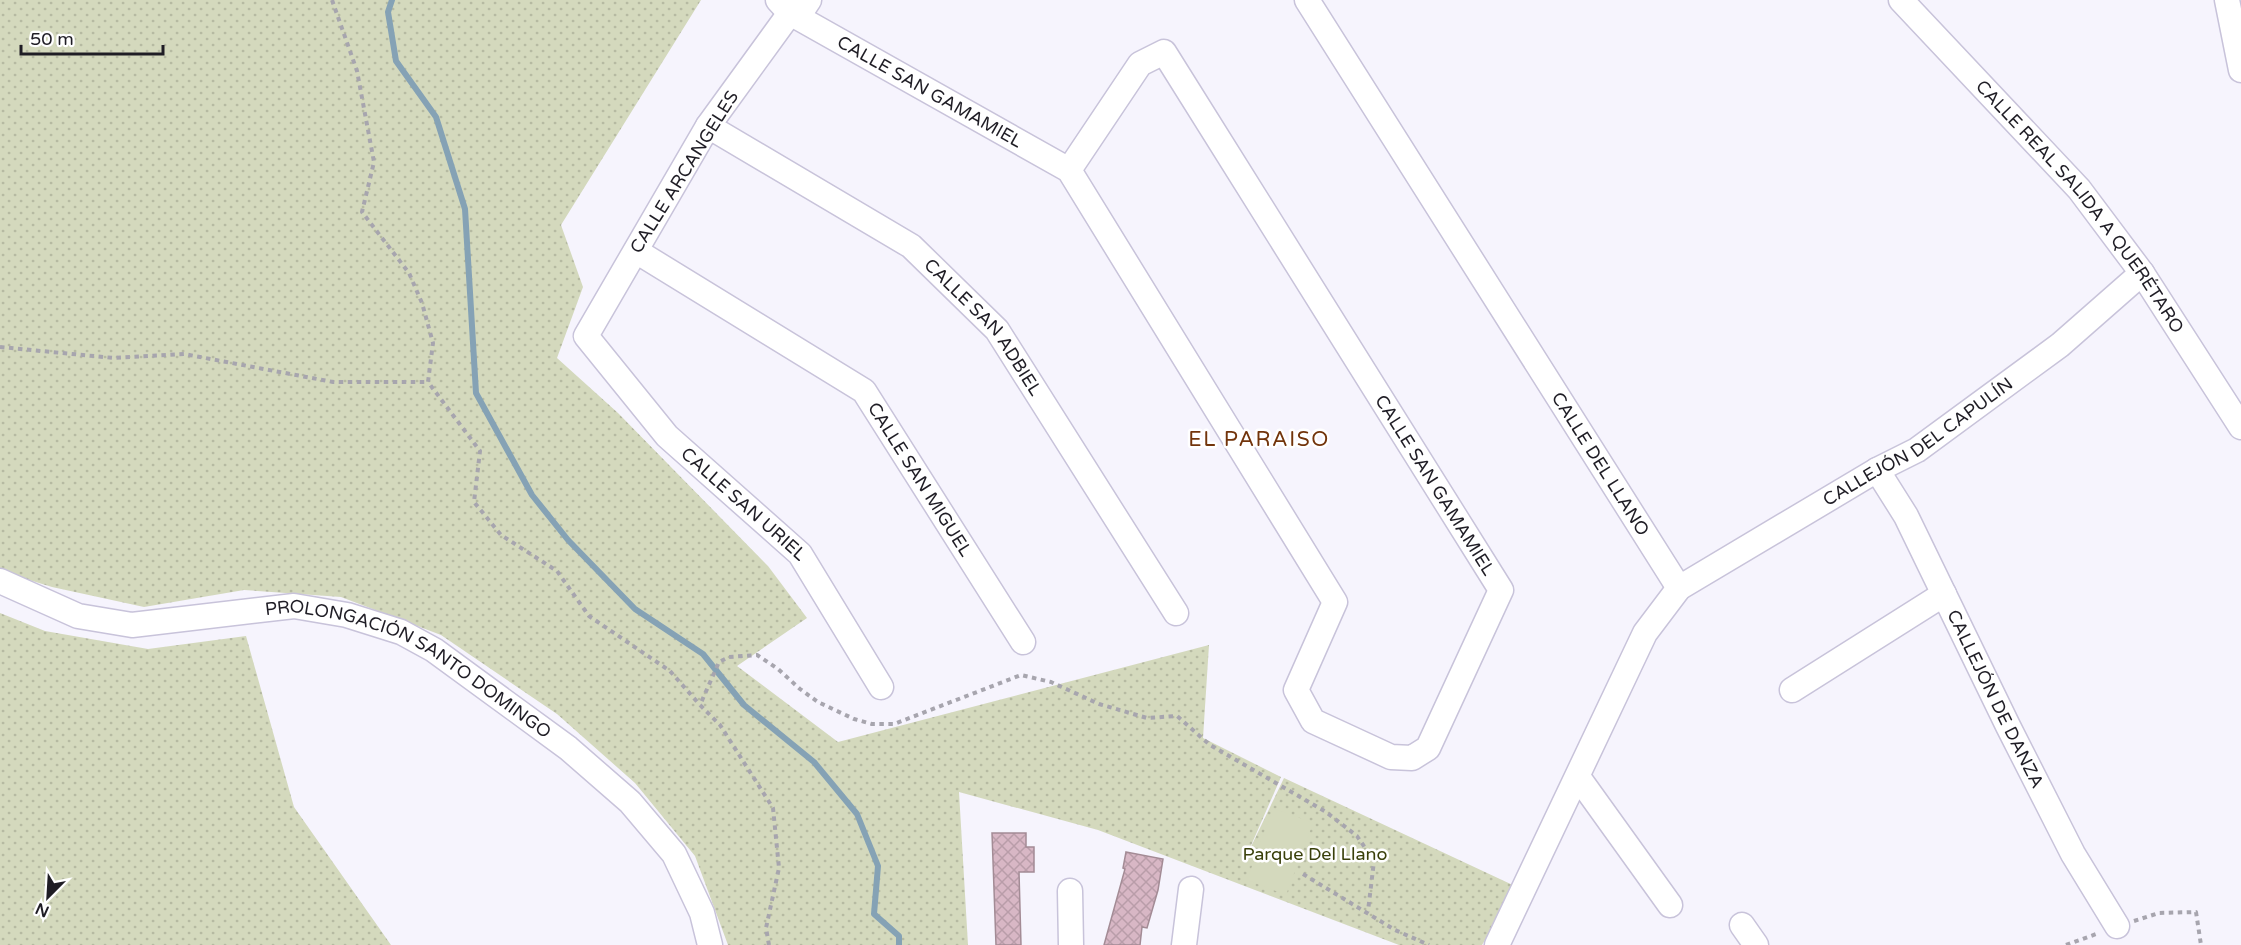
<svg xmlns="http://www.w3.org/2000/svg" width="2241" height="945" font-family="'Varela Round',sans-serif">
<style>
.green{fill:url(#green-dots)}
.pitch{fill:#d4d9bd}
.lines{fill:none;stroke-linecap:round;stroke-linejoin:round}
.stream{stroke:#85a2b5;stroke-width:6}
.building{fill:url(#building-cross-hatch);stroke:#a38b95;stroke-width:1.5}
.minor-casing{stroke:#c8c3da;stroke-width:27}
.path{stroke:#a7a5ae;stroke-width:4;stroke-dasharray:4.5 4.5;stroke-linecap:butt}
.minor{stroke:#fff;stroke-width:24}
.labels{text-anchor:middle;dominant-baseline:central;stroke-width:5;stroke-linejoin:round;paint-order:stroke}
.street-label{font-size:18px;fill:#1f1d25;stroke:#fff}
.park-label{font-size:18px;fill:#3a400b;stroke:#fff}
.quarter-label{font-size:21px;letter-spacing:1.5px;fill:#72340b;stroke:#fff}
</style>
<defs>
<pattern id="green-dots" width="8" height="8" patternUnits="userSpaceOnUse" patternTransform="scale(1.5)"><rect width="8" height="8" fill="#d4d9bd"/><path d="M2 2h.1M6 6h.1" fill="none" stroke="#b6baa2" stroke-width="1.8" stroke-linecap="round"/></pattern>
<pattern id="building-cross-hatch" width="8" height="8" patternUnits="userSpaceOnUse" patternTransform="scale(1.5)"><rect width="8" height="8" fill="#d8b7c5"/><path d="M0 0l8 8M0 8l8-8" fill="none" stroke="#b99da9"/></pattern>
</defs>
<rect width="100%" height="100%" fill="#f6f4fd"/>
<path class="green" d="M0 0H701L561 225 583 287 557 358 618 413 768 566 807 618 737 666 838 742 1209 645 1203 738 1281 777 1246 857 1284 778 1517 887 1482 945H1399L1098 830 959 792 968 945H728L695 856 635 783 557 714 441 635 341 597 244 590 144 607 52 587 0 571Z
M0 613 45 631 148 649 246 636 294 807 391 945H0Z"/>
<path class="pitch" d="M1273 808 1313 823 1286 895 1247 880Z"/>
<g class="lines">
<path class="stream" d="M392 0 388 12 396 61 436 117 465 209 476 393 532 495 568 540 635 609 703 654 744 705 814 762 857 814 878 866 874 914 899 936V945"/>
</g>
<path class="building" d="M992 833H1026V847H1034V872H1019L1021 945H996Z
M1126 852 1163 859 1158 890 1147 928 1142 927 1140 945H1104L1125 869 1123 868Z"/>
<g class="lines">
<g class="minor-casing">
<g id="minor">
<path id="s1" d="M778 0 790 13 1069 170 1335 602 1296 690 1313 721 1391 757 1412 758 1428 748 1501 590 1164 52 1140 64 1069 170"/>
<path id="s2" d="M809 0 803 9 790 13 708 126 586 336 667 436 800 554 881 687"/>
<path id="s3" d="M1307 0 1679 588"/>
<path id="s4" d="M1901 0 2079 189 2142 273 2241 427"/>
<path d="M2227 0 2241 70"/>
<path id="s5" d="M708 126 911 246 997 330 1176 613"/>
<path id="s6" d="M636 251 864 391 1023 642"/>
<path id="s7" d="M1877 470 1906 516 2008 726 2073 854 2117 926"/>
<path id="s8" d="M0 581 78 616 132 625 294 606 347 615 401 632 434 650 568 748 630 802 674 854 702 913 710 945"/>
<path d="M1792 690 1944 594"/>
<path d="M1578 777 1670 905"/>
<path d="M1070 891 1071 945"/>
<path d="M1742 925 1756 945"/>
<path d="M1184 945 1191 889"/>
<path id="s9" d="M1497 945 1645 633 1679 588 1877 470 1917 450 2060 345 2142 273"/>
</g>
</g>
<path class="path" d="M332 0 357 71 374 162 362 212 409 273 422 303 433 343 428 382 480 451 474 502 501 535 557 571 589 616 670 671 700 705
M0 347 114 358 184 354 333 382H428
M1303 874 1395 930 1429 945
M2134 921 2159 913 2196 912 2201 945
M769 945 766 928 779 868 773 808 720 725 700 705 719 662 729 657 757 655 778 669 800 689 818 702 854 719 872 724H894L1021 675 1051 682 1099 704 1147 718 1177 716 1210 745 1326 812 1357 836 1374 861 1368 911
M2066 945 2099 933"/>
<use href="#minor" class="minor"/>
</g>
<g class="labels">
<g class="street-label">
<text stroke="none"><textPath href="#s1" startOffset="178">CALLE SAN GAMAMIEL</textPath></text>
<text transform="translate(684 172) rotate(-58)">CALLE ARCANGELES</text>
<text stroke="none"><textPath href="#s4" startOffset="274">CALLE REAL SALIDA A QUERÉTARO</textPath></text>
<text stroke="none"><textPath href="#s5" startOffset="345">CALLE SAN ADBIEL</textPath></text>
<text stroke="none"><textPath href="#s9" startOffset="682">CALLEJÓN DEL CAPULÍN</textPath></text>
<text stroke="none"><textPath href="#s3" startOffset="549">CALLE DEL LLANO</textPath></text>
<text stroke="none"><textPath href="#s6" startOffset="372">CALLE SAN MIGUEL</textPath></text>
<text transform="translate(1435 485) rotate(58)">CALLE SAN GAMAMIEL</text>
<text stroke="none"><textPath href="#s2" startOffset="638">CALLE SAN URIEL</textPath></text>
<text stroke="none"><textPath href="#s8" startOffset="434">PROLONGACIÓN SANTO DOMINGO</textPath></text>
<text stroke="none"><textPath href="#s7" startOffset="258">CALLEJÓN DE DANZA</textPath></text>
</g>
<g class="park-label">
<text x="1315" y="854">Parque Del Llano</text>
</g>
<g class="quarter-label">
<text x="1259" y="439">EL PARAISO</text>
</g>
</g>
<g transform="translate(48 897) rotate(204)" stroke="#ffffff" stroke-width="4.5" paint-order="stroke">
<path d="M0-4.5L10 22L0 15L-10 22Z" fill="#1f1d25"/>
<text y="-9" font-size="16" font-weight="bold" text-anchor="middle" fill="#1f1d25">N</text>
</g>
<path d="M21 45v9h142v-9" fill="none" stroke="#1f1d25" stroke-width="3"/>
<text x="30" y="45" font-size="18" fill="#1f1d25" stroke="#ffffff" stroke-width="4.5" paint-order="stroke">50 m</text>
</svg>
